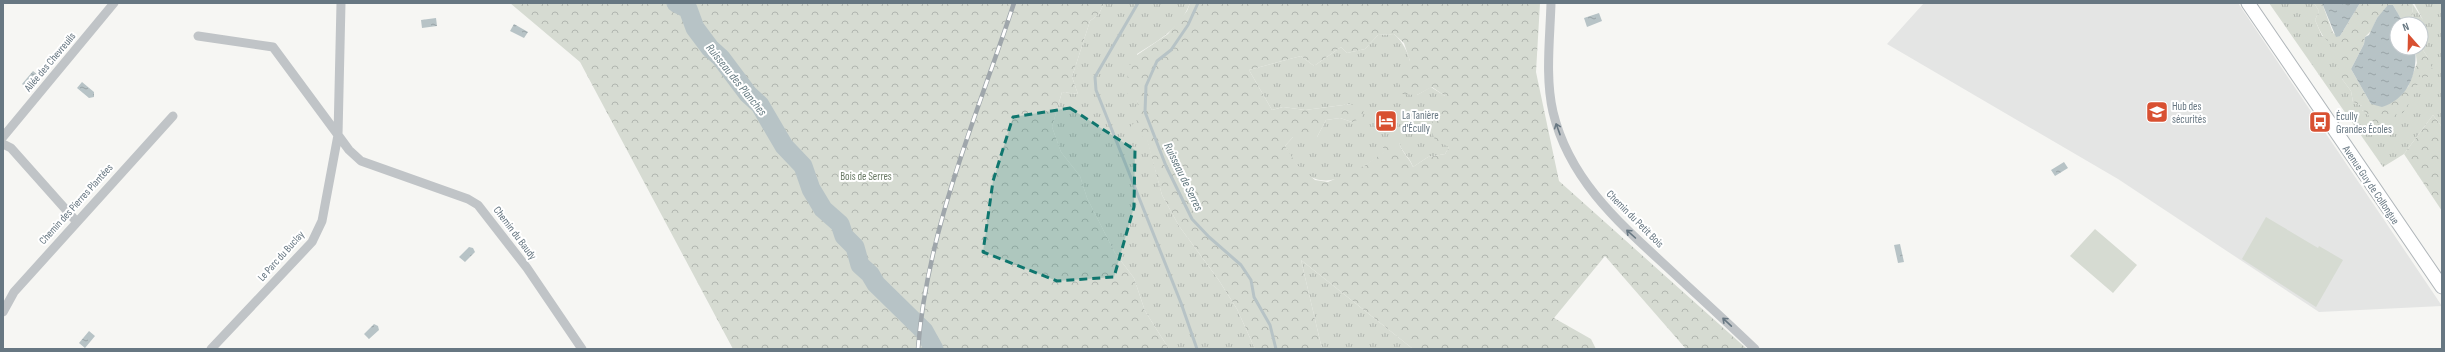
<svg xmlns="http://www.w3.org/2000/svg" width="2445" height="352" font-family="'Sofia Sans Condensed',sans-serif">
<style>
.built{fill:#e4e5e4}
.grass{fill:url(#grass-tufts)}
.forest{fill:url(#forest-crowns);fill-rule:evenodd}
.pitch{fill:#d6dbd2}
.water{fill:url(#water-ripples)}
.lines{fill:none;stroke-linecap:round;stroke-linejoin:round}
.stream{stroke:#b7c3c6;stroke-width:3}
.river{stroke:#b7c3c6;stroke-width:19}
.secondary-casing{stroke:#b0b6ba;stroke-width:15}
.street{stroke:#c0c4c7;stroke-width:9}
.secondary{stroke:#fff;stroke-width:13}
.rail-casing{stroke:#9fa6ab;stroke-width:4.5}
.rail{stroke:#fff;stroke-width:3;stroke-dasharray:9;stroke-linecap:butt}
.oneway{stroke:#677782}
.marked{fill:#0f766e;fill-opacity:0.2;stroke:#0f766e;stroke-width:3;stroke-dasharray:8 5;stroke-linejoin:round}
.labels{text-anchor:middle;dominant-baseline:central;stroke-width:4;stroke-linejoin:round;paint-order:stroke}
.street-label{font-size:11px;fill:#677782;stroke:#fff}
.poi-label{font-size:11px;fill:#677782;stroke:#fff;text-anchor:start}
.park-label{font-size:11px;fill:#6a7a65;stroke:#fff}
.water-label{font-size:12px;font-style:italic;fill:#63787f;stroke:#fff}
</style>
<defs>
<pattern id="grass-tufts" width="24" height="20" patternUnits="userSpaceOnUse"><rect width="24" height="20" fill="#d6dbd2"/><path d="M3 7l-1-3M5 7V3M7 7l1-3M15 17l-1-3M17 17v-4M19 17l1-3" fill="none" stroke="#b1b6b0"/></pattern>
<pattern id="forest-crowns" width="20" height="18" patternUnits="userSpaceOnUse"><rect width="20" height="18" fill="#d6dbd2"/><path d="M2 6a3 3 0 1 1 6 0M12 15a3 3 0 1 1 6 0" fill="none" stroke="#b1b6b0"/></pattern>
<pattern id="water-ripples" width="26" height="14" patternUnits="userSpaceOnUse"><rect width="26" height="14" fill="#b7c3c6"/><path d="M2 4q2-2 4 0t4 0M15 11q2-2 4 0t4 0" fill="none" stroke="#99a3a6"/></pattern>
</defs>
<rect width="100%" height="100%" fill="#f6f6f3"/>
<path class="built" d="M1924 3H2238L2442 306 2319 312 2118 179 1887 44Z"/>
<path class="grass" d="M1104 3H1190C1181 28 1158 41 1137 54V100L1162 195 1179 226 1218 279 1237 309 1255 349H1169L1145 311 1134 278 1115 253 1087 198 1080 176 1061 152 1052 127 1062 92 1078 94 1072 77 1090 21 1099 14Z
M2269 3H2314L2319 11 2315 20 2322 36 2346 43 2342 79 2351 91 2353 102 2362 106V110L2369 115 2414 86 2418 74 2428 58 2423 50 2421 24H2413L2412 3 2423 20 2414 3H2442V127L2433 115 2404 154 2383 167Z
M1394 34C1412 50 1412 73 1417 95L1431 87 1445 96 1449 147 1445 154 1428 157 1413 167C1410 157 1402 153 1399 143L1383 147 1385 152C1346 179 1312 202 1285 146L1293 137H1317L1326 120 1340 118 1352 122 1351 104 1305 110 1283 107 1272 110 1249 70 1301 56 1314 66 1341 47 1347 53 1365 49 1378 35Z
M1301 260 1413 349H1322Z"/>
<path class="forest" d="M510 3H1104L1099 14 1090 21 1072 77 1078 94 1062 92 1052 127 1061 152 1080 176 1087 198 1115 253 1134 278 1145 311 1169 349H733L580 62Z
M1190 3H1540L1536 72 1559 181 1747 349H1686L1605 256 1554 318 1591 339 1596 349H1413L1301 260 1322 349H1255L1237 309 1218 279 1179 226 1162 195 1147 140 1129 128 1140 117 1137 100 1127 93 1128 68 1137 55 1168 34 1187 11ZM1394 34 1404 43 1410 61 1397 74 1402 94 1417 95 1432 87 1445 96 1430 127 1435 140 1449 147 1445 154 1428 157 1413 167C1409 157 1402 153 1399 143L1392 141 1383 147 1384 152 1364 166 1328 182 1315 180 1297 165 1285 146 1293 137H1317L1326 120 1340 118 1352 122 1362 118 1364 109 1351 104 1305 110 1283 107 1272 110 1249 70 1301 56 1314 66 1341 47 1347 53 1365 49 1378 35Z
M2314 3H2322L2333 33 2340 36 2360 3H2412L2413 24H2404L2393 5 2377 18 2372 30 2365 37 2364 44 2351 69 2371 104 2408 87 2417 63 2415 48H2421V38L2423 50 2428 58 2435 75 2423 78 2418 74 2421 84 2414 86 2415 92 2403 113 2396 114 2392 120 2385 117 2378 125 2369 121V115L2362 110V106L2353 102 2351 91 2342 79 2336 59 2346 43C2324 44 2324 39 2315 20L2319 11Z
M2433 115 2442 127V211L2404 154Z"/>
<path class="pitch" d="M2266 217 2318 248 2319 246 2343 260 2316 307 2242 259Z
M2095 229 2137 265 2113 293 2070 256Z"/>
<path class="water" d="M2322 3H2360L2340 36 2336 37Z
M2388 5H2393L2404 24H2397V48H2415C2418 73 2408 99 2382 107L2371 104 2351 69 2364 44 2365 37 2369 35 2377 18Z
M1599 13 1602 21 1587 27 1584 18Z
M436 18 437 26 422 28 421 20Z
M514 24 528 32 524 38 510 31Z
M33 71 39 76 28 89 22 84Z
M82 82 94 92V97L89 98 77 88Z
M2064 162 2068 168 2055 176 2051 170Z
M1900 244 1904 262 1898 263 1894 245Z
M469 247 473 248 475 252 465 262 459 257Z
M374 324 378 326 379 330 369 339 364 334Z
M89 331 95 336 85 348 79 343Z"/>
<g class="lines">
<path class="stream" d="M1138 3 1095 77 1096 90 1181 303 1197 349
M1198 3 1188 25 1171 50 1157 61 1146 86 1145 112 1166 166 1192 219 1209 237 1241 265 1251 280 1254 297 1270 325 1276 349"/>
<path class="river" d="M676 3 688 9 695 28 710 48 721 58 748 94 760 105 784 146 803 166 811 189 823 209 840 224 844 236 855 247 860 265 870 274 876 284 924 331 934 349"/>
<g class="secondary-casing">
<path id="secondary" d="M2248 3 2442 287"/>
</g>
<path class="street" d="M341 3 338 135 349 150 361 161 468 199 478 205 527 268 582 349
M1551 3C1550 38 1545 78 1553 112 1569 179 1618 222 1666 266 1696 294 1726 321 1755 349
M198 36 273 47 338 135 322 221 312 242 211 349
M3 137 114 3
M3 144 11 148 76 221
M3 312 14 292 173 116"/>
<use href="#secondary" class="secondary"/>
<g class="rail-casing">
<path id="rail" d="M918 349C927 229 977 116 1014 3"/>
</g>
<use href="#rail" class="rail"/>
</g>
<defs><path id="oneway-shaft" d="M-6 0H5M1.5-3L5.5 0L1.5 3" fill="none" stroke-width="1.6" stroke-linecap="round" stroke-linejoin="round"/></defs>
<g class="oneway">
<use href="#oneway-shaft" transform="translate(1558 129) rotate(-110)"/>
<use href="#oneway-shaft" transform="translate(1631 234) rotate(-138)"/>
<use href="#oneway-shaft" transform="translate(1727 322) rotate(-137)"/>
</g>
<path class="marked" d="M1070 108 1135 150 1134 207 1114 277 1057 281 983 252 993 181 1013 117Z"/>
<defs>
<g id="university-square" transform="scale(1.15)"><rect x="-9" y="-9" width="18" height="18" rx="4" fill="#d85031" stroke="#fff"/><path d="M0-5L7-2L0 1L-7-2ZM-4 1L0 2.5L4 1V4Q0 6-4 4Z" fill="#fff"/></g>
<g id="hotel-square" transform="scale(1.15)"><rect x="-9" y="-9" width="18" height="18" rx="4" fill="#d85031" stroke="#fff"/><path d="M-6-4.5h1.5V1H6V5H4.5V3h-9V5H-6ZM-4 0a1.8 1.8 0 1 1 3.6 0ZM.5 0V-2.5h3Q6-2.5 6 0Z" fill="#fff"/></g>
<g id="bus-square" transform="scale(1.15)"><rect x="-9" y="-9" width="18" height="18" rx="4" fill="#d85031" stroke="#fff"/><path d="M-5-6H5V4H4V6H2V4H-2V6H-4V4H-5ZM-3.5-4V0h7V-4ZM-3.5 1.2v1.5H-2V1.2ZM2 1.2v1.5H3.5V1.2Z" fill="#fff"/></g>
</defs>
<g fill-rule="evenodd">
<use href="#university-square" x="2157" y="112"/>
<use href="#hotel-square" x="1386" y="121"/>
<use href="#bus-square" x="2320" y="122"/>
</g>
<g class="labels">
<g class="street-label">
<text transform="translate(50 62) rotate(-50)">Allée des Chevreuils</text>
<text transform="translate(2371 185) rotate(56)">Avenue Guy de Collongue</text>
<text transform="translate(76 204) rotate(-48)">Chemin des Pierres Plantées</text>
<text transform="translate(1635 219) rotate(45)">Chemin du Petit Bois</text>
<text transform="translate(515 233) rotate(53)">Chemin du Baudy</text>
<text transform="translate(281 256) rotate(-48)">Le Parc du Buclay</text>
</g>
<g class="poi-label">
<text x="2172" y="106">Hub des<tspan x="2172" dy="13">sécurités</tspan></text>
<text x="1402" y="115">La Tanière<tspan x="1402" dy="13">d'Écully</tspan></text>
<text x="2336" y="116">Écully<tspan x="2336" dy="13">Grandes Écoles</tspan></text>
</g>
<g class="park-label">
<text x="866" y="176">Bois de Serres</text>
</g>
<g class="water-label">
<text transform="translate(736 80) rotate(51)">Ruisseau des Planches</text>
<text transform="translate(1183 177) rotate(64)">Ruisseau de Serres</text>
</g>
</g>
<rect width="2445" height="352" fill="none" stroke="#677782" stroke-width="8"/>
<g transform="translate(2409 36) rotate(340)"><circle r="19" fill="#ffffff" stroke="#c2c9cd"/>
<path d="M0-3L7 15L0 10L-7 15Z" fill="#d85031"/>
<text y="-6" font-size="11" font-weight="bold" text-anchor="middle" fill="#677782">N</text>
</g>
</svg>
